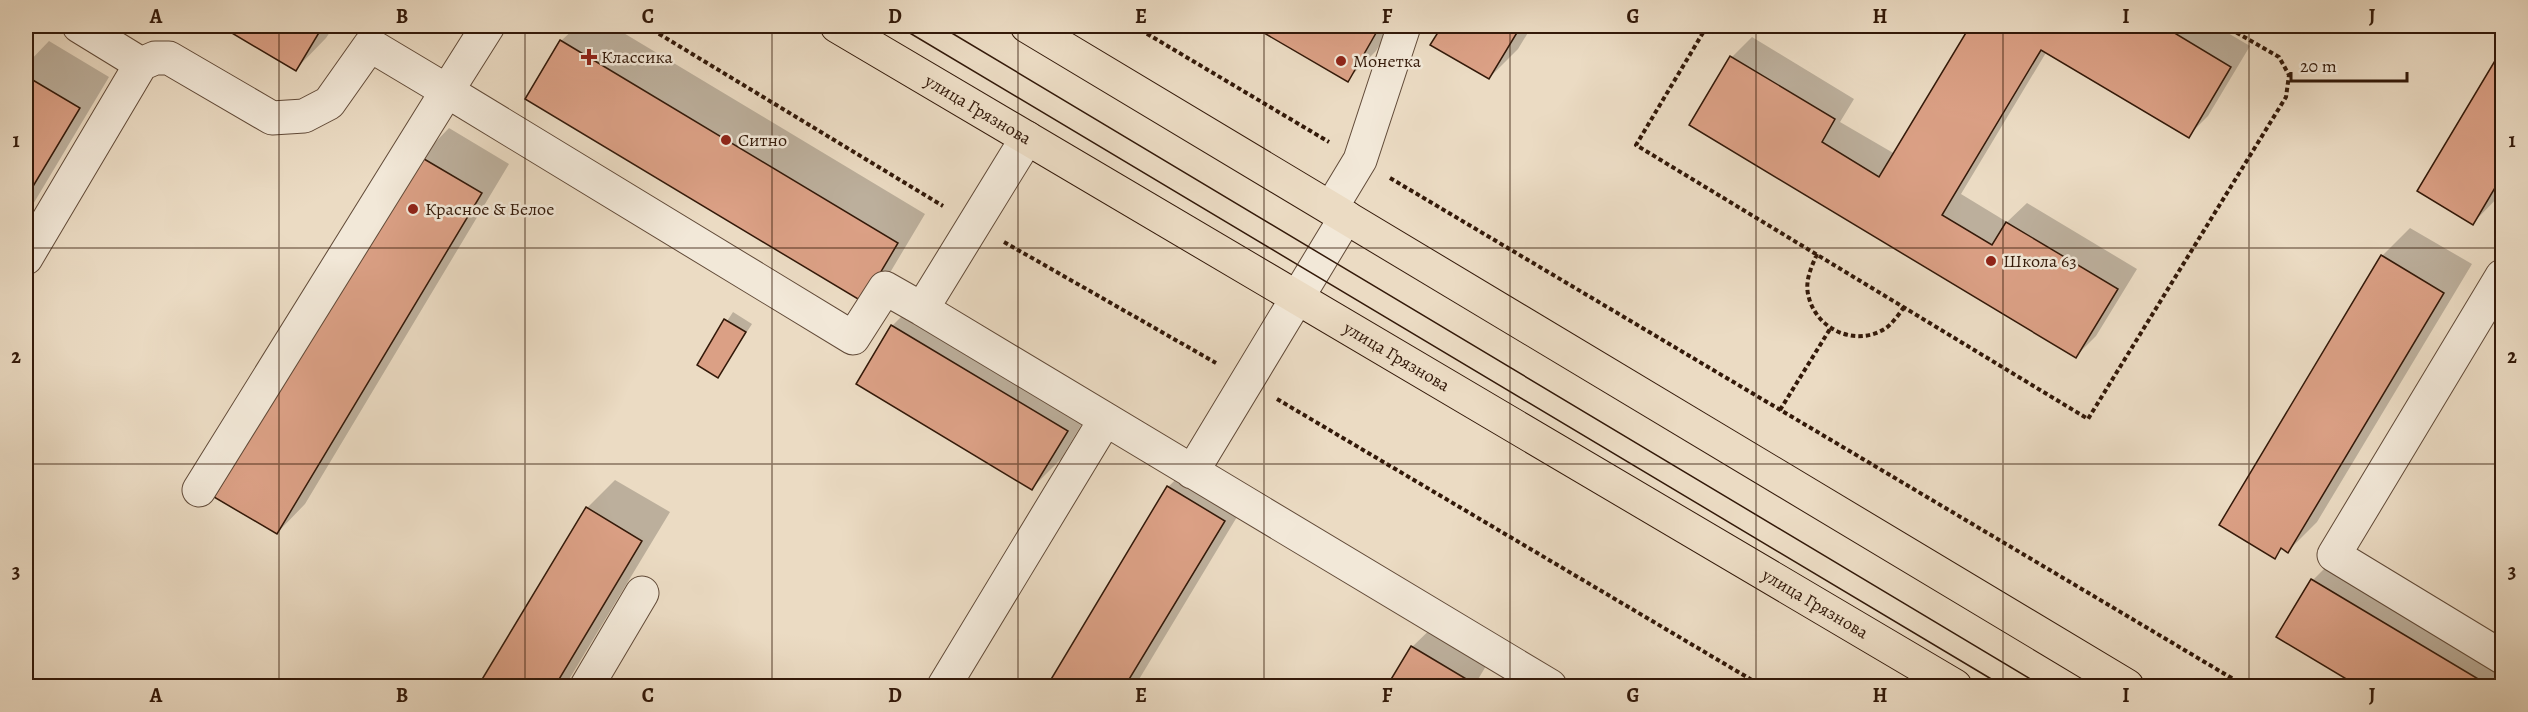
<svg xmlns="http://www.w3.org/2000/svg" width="2528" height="712" font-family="Alegreya,serif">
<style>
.shadow{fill:#0003}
.building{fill:#dba085;stroke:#331909;stroke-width:1.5}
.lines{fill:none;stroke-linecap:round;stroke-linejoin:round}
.minor-casing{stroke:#614a38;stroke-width:35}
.major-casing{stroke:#331909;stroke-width:35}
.path{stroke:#331909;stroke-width:4;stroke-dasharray:4.5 3;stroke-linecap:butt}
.minor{stroke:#f2e8d8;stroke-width:33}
.major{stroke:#ebdbc3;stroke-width:33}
.tram{stroke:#331909;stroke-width:1.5}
.grid{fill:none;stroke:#331909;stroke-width:1.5;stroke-opacity:0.55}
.poi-dot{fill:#8f2418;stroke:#f2e8d8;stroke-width:2}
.labels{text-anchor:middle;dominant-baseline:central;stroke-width:5;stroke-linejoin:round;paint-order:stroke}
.poi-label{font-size:18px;fill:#331909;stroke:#f2e8d8;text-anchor:start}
.street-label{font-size:18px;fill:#331909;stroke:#f2e8d8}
.neatline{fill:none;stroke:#331909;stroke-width:2}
.grid-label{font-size:20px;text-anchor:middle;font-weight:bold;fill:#331909}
</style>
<rect width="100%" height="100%" fill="#ebdbc3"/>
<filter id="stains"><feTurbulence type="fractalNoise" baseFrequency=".00333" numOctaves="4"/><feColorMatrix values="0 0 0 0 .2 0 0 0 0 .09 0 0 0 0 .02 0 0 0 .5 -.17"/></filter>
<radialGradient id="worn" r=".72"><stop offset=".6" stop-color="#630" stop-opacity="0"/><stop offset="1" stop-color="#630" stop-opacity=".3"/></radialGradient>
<path class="shadow" d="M223 26H334L326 38 296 69Z
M577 26H612L925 214 891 271 862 300 561 41Z
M1255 26H1391L1376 51 1347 80Z
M1444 26H1532L1518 49 1489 78 1432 44Z
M1972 26H2216L2250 46 2208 116 2188 136 2047 51 1961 194 2007 222 2027 203 2137 269 2096 336 2076 356 1691 125 1732 57 1752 37 1854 99 1840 122 1895 154Z
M49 41 109 77 26 216V65Z
M2502 52V193L2473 223 2419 191Z
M449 128 509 164 305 504 277 533 421 157Z
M2410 228 2472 264 2317 522 2288 551 2283 548 2274 557 2382 256Z
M921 297 1095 402 1061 459 1032 488 858 383 892 326Z
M733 312 752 324 718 376 699 364Z
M1197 459 1252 492 1135 686H1049L1168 487Z
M615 480 670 512 565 686H480L587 508Z
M2341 552 2502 649V686H2361L2279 637 2313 580Z
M1441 619 1495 651 1474 686H1389L1412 647Z"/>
<path class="building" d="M220 26H323L296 71Z
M1252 26H1380L1348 82Z
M1442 26H1521L1489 79 1430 45Z
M1970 26H2163L2231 67 2189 138 2041 50 1942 215 1992 245 2006 222 2118 289 2076 358 1689 125 1730 56 1835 119 1822 142 1879 177Z
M560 40 898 243 863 302 525 99Z
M2502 49V176L2473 225 2417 191Z
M26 76 80 108 26 198Z
M419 156 482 193 277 534 214 497Z
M2381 255 2444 293 2288 553 2281 548 2275 559 2219 525Z
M724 319 746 332 718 378 697 365Z
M891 325 1068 431 1032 490 856 384Z
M1167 486 1225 521 1125 686H1047Z
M586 507 642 541 555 686H478Z
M2311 579 2490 686H2358L2276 637Z
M1411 646 1468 680 1464 686H1387Z"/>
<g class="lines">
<g class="minor-casing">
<path id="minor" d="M79 26 141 64
M1027 138 922 309 1550 686
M1331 208 1360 160 1404 26
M26 258 141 64 155 58H169L272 118 304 116 329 103 370 45 447 91 488 26
M2502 276 2334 555 2502 657
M1192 472 1346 217
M199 490 447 91 853 338 885 288 922 309
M587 686 642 593
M944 686 1105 420"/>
</g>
<g class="major-casing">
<g id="major">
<path id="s1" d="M837 26 1955 686"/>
<path d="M1027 26 2127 686"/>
</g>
</g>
<path class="path" d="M646 26 943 206
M1134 26 1329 142
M1707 26 1636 145 2088 419 2286 97 2289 75 2279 57 2225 26
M1390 178 2245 686
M1004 242 1216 363
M1817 254C1811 268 1804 282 1809 298 1818 331 1857 347 1886 328 1893 323 1899 314 1904 307
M1277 399 1762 686
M1780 410 1830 329"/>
<use href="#minor" class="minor"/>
<use href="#major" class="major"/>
<path class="tram" d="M898 26 2003 686
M940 26 2042 686"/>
</g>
<path class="grid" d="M279 26V686M525 26V686M772 26V686M1018 26V686M1264 26V686M1510 26V686M1756 26V686M2003 26V686M2249 26V686M26 248H2502M26 464H2502"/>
<g class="poi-dot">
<path d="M586 48h6v6h6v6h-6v6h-6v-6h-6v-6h6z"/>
<circle cx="1341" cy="61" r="6"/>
<circle cx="726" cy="140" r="6"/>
<circle cx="413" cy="209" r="6"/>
<circle cx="1991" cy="261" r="6"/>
</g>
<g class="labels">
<g class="poi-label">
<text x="601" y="57">Классика</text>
<text x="1353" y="61">Монетка</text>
<text x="738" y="140">Ситно</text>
<text x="425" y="209">Красное &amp; Белое</text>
<text x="2003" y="261">Школа 63</text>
</g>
<g class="street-label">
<text stroke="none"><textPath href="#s1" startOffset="164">улица Грязнова</textPath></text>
<text stroke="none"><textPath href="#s1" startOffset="650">улица Грязнова</textPath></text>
<text stroke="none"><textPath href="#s1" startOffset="1136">улица Грязнова</textPath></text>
</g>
</g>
<rect width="2528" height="712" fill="none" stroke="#ebdbc3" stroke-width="66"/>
<path d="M2291 72v9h116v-9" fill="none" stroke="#331909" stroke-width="3"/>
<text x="2300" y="72" font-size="18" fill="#331909" stroke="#f2e8d8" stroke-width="4.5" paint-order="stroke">20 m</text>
<rect x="33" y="33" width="2462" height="646" class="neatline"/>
<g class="grid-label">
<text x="156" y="23">A</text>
<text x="402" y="23">B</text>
<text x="648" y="23">C</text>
<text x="895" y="23">D</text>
<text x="1141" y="23">E</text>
<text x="1387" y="23">F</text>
<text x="1633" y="23">G</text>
<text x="1880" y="23">H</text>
<text x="2126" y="23">I</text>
<text x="2372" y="23">J</text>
<text x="16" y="147">1</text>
<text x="2512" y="147">1</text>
<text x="16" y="363">2</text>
<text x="2512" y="363">2</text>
<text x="16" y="578">3</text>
<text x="2512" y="578">3</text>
<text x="156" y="702">A</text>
<text x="402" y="702">B</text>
<text x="648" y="702">C</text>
<text x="895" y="702">D</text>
<text x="1141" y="702">E</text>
<text x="1387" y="702">F</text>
<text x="1633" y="702">G</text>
<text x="1880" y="702">H</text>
<text x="2126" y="702">I</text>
<text x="2372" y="702">J</text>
</g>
<rect width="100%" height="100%" filter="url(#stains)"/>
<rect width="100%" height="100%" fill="url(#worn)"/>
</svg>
